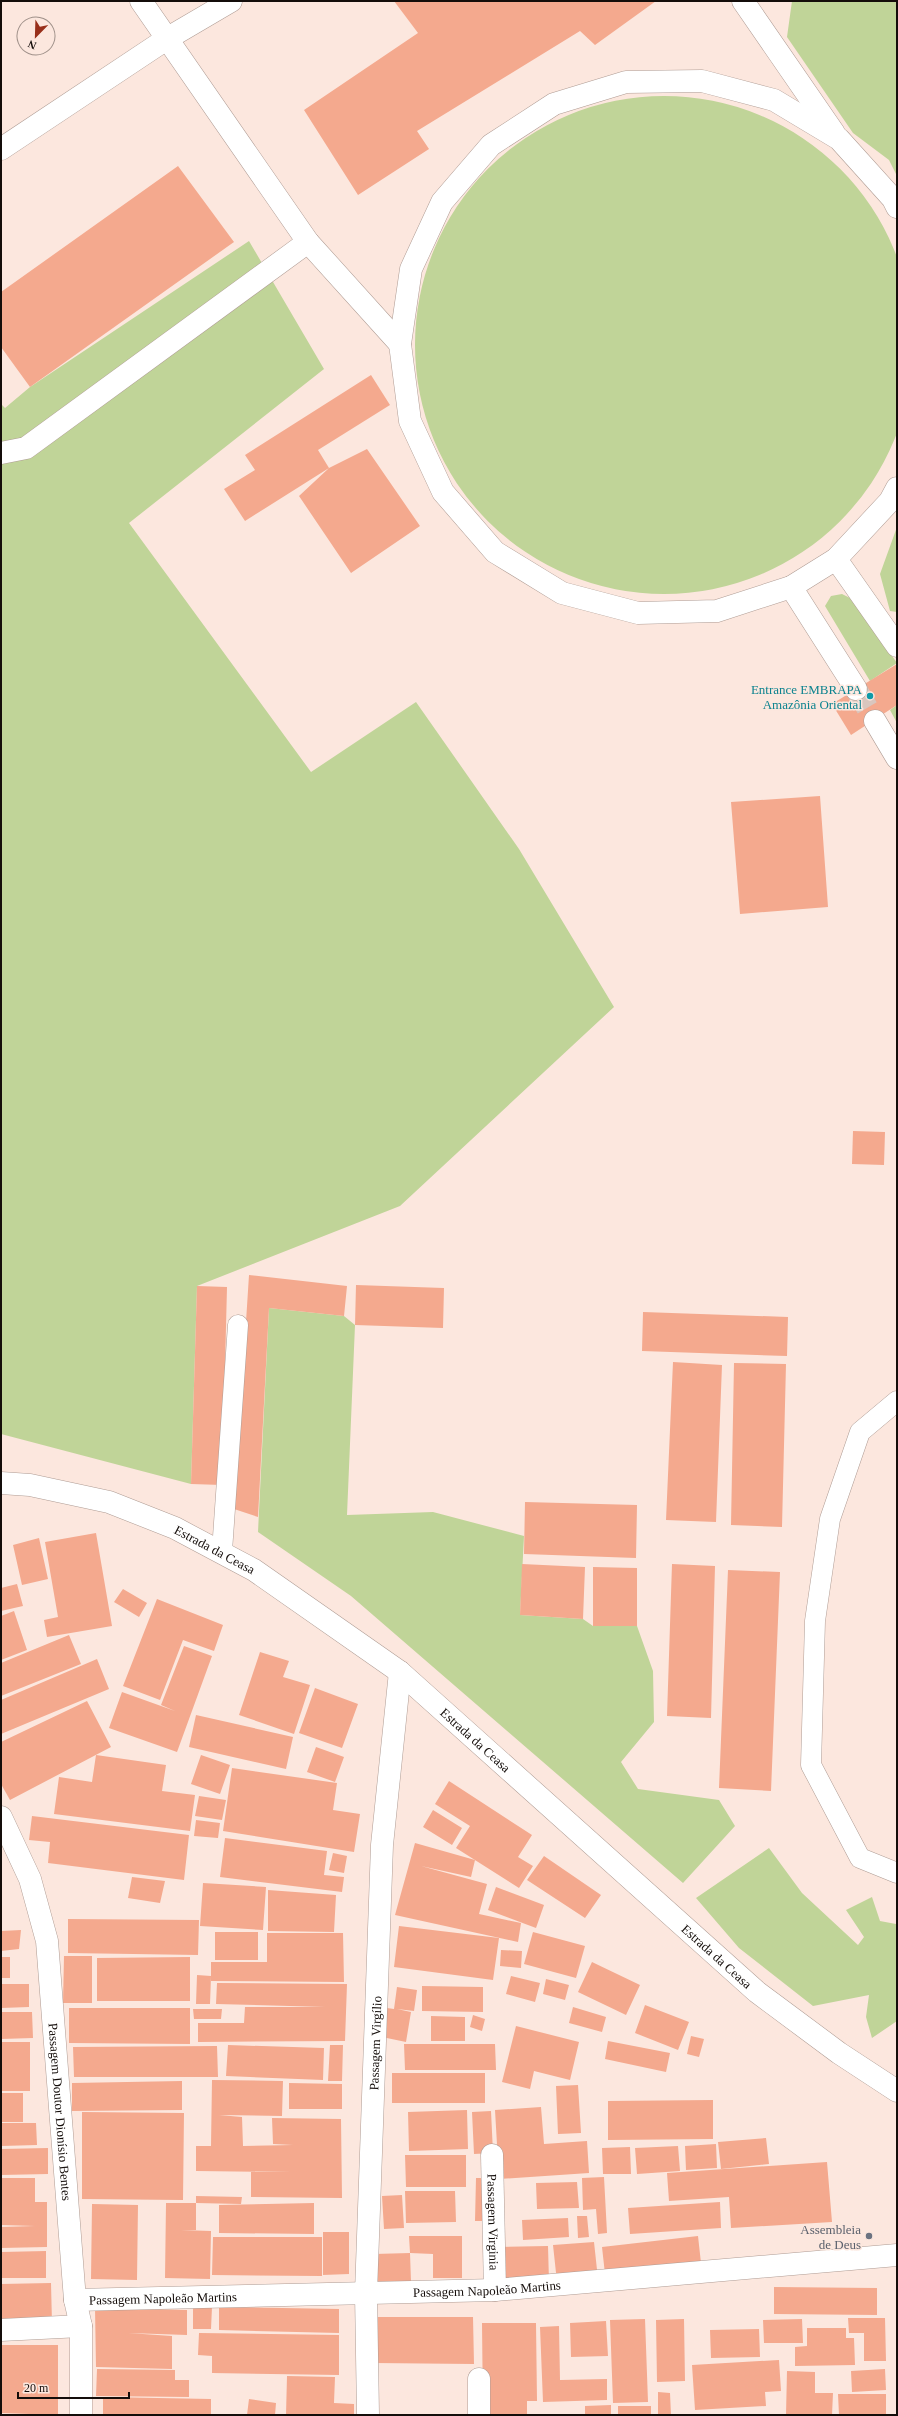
<svg xmlns="http://www.w3.org/2000/svg" width="898" height="2416" font-family="'Times New Roman',serif">
<style>
.green{fill:#c0d498}
.building{fill:#f4a98e}
.lines{fill:none;stroke-linecap:round;stroke-linejoin:round}
.minor-tunnel{stroke:#d9c6be;stroke-width:22;stroke-dasharray:22 11;stroke-linecap:butt}
.service-casing{stroke:#af9c94;stroke-width:21}
.minor-casing{stroke:#af9c94;stroke-width:23}
.service{stroke:#fff;stroke-width:20}
.minor{stroke:#fff;stroke-width:22}
.culture-dot{fill:#0f9aa8;stroke:#fce7de;stroke-width:1.5}
.worship-dot{fill:#6b7280;stroke:#fce7de;stroke-width:1.5}
.labels{text-anchor:middle;dominant-baseline:central;stroke-width:3;stroke-linejoin:round;paint-order:stroke}
.culture-label{font-size:13px;fill:#0d838f;stroke:#fce7de;text-anchor:end}
.street-label{font-size:13px;fill:#140d0a;stroke:#fce7de}
.worship-label{font-size:13px;fill:#5b616d;stroke:#fce7de;text-anchor:end}
</style>
<rect width="100%" height="100%" fill="#fce7de"/>
<path class="green" d="M792 1H897V176L889 160 853 133 787 37Z
M415 345a249 249 0 1 1 498 0a249 249 0 1 1-498 0Z
M249 241 324 369 129 523 311 772 416 702 519 849 614 1007 400 1206 197 1286 191 1484 1 1434V404L5 408 30 387Z
M897 527V612L890 611 880 574Z
M842 594 852 599 897 663 870 681 825 606 831 596Z
M897 705V723L890 710Z
M269 1308 344 1316 355 1325 347 1515 433 1512 524 1536 520 1615 583 1619 593 1626H637L653 1671 654 1722 621 1762 638 1789 719 1800 735 1826 683 1883 351 1596 258 1532Z
M769 1848 802 1893 858 1945 864 1937 846 1910 872 1897 880 1921 896 1924 897 2021 872 2038 866 2017 869 1995 813 2006 739 1948 696 1898Z"/>
<path class="building" d="M394 1H656L595 45 580 31 417 131 429 149 358 195 304 110 418 33Z
M178 166 234 242 30 387 1 347V292Z
M371 375 390 405 318 450 329 468 367 449 420 526 351 573 299 496 329 468 245 521 224 489 255 470 245 455Z
M897 664V705L851 735 832 704Z
M820 796 828 907 740 914 731 802Z
M853 1131 885 1132 884 1165 852 1164Z
M249 1275 347 1286 344 1316 269 1308 258 1517 234 1509Z
M356 1285 444 1288 443 1328 355 1325Z
M197 1286 227 1287 222 1485 191 1484Z
M643 1312 788 1317 787 1356 642 1351Z
M673 1362 722 1365 716 1522 666 1520Z
M734 1363 786 1364 782 1527 731 1525Z
M525 1502 637 1505 636 1558 524 1554Z
M96 1533 112 1626 47 1637 44 1620 58 1617 45 1542Z
M39 1538 48 1579 22 1585 13 1545Z
M522 1564 585 1567 583 1619 520 1615Z
M672 1564 715 1566 711 1718 667 1716Z
M593 1567 637 1568V1626H593Z
M728 1570 780 1572 771 1791 719 1788Z
M17 1584 23 1606 1 1611V1588Z
M123 1589 147 1603 139 1617 114 1602Z
M157 1599 223 1625 214 1651 183 1640 160 1700 123 1686Z
M14 1611 27 1650 1 1660V1616Z
M69 1635 81 1664 1 1696V1663Z
M184 1646 212 1656 177 1752 109 1728 122 1692 175 1711 161 1705Z
M260 1652 289 1661 283 1677 310 1685 294 1734 239 1715Z
M97 1659 109 1689 1 1734V1700Z
M315 1688 358 1704 342 1748 299 1733Z
M87 1701 111 1747 10 1800 1 1784V1742Z
M196 1715 293 1737 286 1769 189 1747Z
M316 1747 344 1757 335 1782 307 1772Z
M96 1755 166 1765 162 1791 195 1795 190 1831 54 1814 59 1777 92 1782Z
M201 1755 230 1765 220 1794 191 1784Z
M232 1768 337 1783 333 1810 360 1814 354 1852 223 1831Z
M449 1781 532 1835 518 1857 533 1866 519 1888 456 1848 470 1826 435 1804Z
M199 1796 226 1800 222 1820 195 1816Z
M433 1810 462 1828 452 1845 423 1827Z
M32 1816 189 1835 184 1880 48 1863 50 1842 29 1840Z
M196 1820 220 1823 218 1838 194 1836Z
M225 1838 327 1851 324 1875 344 1877 342 1892 220 1877Z
M415 1843 475 1860 471 1877 421 1866 487 1884 479 1914 521 1923 518 1942 395 1915Z
M333 1853 347 1856 344 1873 329 1870Z
M544 1856 601 1895 585 1918 527 1880Z
M132 1877 165 1881 160 1903 128 1898Z
M203 1883 266 1887 263 1930 200 1926Z
M496 1887 544 1905 536 1928 488 1910Z
M268 1890 336 1895 334 1932 268 1931Z
M68 1919 199 1920 198 1955 68 1953Z
M399 1926 499 1938 493 1980 394 1967Z
M21 1930 19 1949 1 1951V1931Z
M215 1932H258V1960H215Z
M533 1932 585 1946 576 1978 524 1964Z
M267 1933H343L344 1982 211 1981V1962H267Z
M501 1950 522 1951 521 1968 500 1966Z
M64 1956H92V2003H63Z
M1 1957H10V1978H1Z
M190 1957V2001H97V1958Z
M592 1962 640 1985 626 2015 578 1992Z
M197 1975 211 1976 210 2004H196Z
M511 1976 540 1983 535 2002 506 1994Z
M546 1979 569 1985 565 2000 543 1994Z
M217 1983 347 1984 345 2041 198 2042V2023H244L245 2007H325L216 2004Z
M1 1984H29V2007L1 2008Z
M422 1986 483 1987V2012L422 2011Z
M397 1987 417 1990 414 2011 397 2009 411 2012 406 2042 382 2037 387 2008 394 2009Z
M645 2005 689 2022 678 2050 635 2033Z
M573 2007 606 2017 602 2032 569 2023Z
M69 2008H190V2044L69 2043Z
M193 2009H222L221 2019H194Z
M1 2012H32L33 2038 1 2039Z
M473 2015 485 2019 482 2031 470 2027Z
M431 2016 465 2017V2041H431Z
M516 2026 579 2042 570 2080 534 2071 530 2089 502 2082Z
M691 2036 704 2039 699 2057 687 2054Z
M608 2041 670 2053 666 2072 605 2059Z
M1 2042H30V2091H1Z
M404 2044H495L496 2070H405Z
M228 2045 324 2048 323 2080 226 2076Z
M330 2045H343L342 2081H328Z
M217 2046 218 2077H74L73 2047Z
M392 2073H485V2103H392Z
M212 2080 283 2081 282 2116 219 2115 242 2117 243 2146 293 2145 273 2144 272 2118 341 2119 342 2198 251 2197V2172H292L196 2171V2146H211Z
M182 2081V2110L72 2111V2083Z
M289 2083 342 2084V2109H289Z
M578 2085 581 2133 558 2134 556 2086Z
M1 2093H23V2122H1Z
M713 2100V2139L608 2140V2101Z
M541 2107 544 2144 587 2141 589 2173 499 2179 495 2110Z
M467 2110 468 2149 409 2151 408 2112Z
M491 2111 493 2153 474 2154 472 2112Z
M82 2112 184 2113 183 2200 82 2199Z
M1 2123H36L37 2145 1 2146Z
M766 2138 769 2164 721 2169 718 2142Z
M716 2144 717 2168 686 2170 685 2146Z
M678 2146 680 2171 637 2174 635 2148Z
M630 2147 631 2174H603L602 2148Z
M48 2148V2174L1 2175V2149Z
M405 2155H466V2187H406Z
M827 2162 832 2222 731 2228 729 2197 669 2201 667 2173Z
M604 2177 607 2233 598 2234 596 2209 583 2210 582 2178Z
M1 2178H35V2202H47V2247L1 2248V2227L35 2226 1 2225Z
M476 2178H489L488 2221H475Z
M577 2182 579 2208 537 2209 536 2183Z
M405 2191H455L456 2222 406 2223Z
M402 2195 404 2228 384 2229 382 2196Z
M196 2196 242 2197 241 2204 196 2203V2230H181L211 2231 210 2279 165 2278 166 2203H196Z
M720 2202 721 2228 630 2234 628 2208Z
M314 2203V2234L219 2233V2205Z
M92 2204 138 2205 137 2280 91 2279Z
M577 2216H587L589 2237 578 2238Z
M568 2218 569 2237 523 2240 522 2220Z
M323 2232H349V2274L323 2275Z
M409 2236H462V2278H433V2254L410 2253Z
M698 2236 701 2263 605 2274 602 2247Z
M213 2237H322V2276L212 2275Z
M594 2242 598 2279 557 2282 553 2245Z
M548 2246 549 2282 500 2284 498 2247Z
M46 2251V2278H1V2252Z
M410 2253 411 2282 376 2284 374 2254Z
M51 2283 52 2323 1 2324V2284Z
M774 2287 877 2288V2315L774 2314Z
M193 2306 212 2307 211 2329H193Z
M219 2307 339 2309V2333L219 2330Z
M95 2308 187 2310V2335L128 2333 172 2336V2369L96 2367Z
M372 2317H473L474 2364 374 2363Z
M848 2318H885L886 2361H864V2333H849Z
M645 2319 648 2402 613 2403 610 2320Z
M684 2319 685 2381 657 2382 656 2320Z
M802 2319 803 2343H764L763 2320Z
M606 2321 608 2356 571 2357 570 2323Z
M482 2323H536L537 2401H527V2415H483Z
M559 2326 560 2380 607 2379V2400L543 2402 540 2327Z
M807 2328H846V2338H854L855 2365 795 2366V2347L807 2346Z
M759 2329 760 2357 711 2358 710 2330Z
M199 2333 339 2335V2375L212 2373V2356L198 2355Z
M1 2345H58V2415L1 2413Z
M779 2360 781 2391 765 2392 766 2406 695 2410 692 2365Z
M97 2369 175 2370V2380H189V2397L96 2396Z
M885 2369 886 2390 852 2392 851 2371Z
M787 2371 815 2372V2393H833L832 2415H786Z
M287 2376 335 2377 334 2403 354 2404V2415H286Z
M658 2392 670 2393 671 2415H658Z
M838 2394H886V2415H839Z
M103 2397 211 2399V2415H103Z
M249 2399 276 2403 275 2415H247Z
M611 2405V2415H585V2406Z
M618 2406H651V2415H618Z"/>
<g class="lines">
<path class="minor-tunnel" d="M856 689 875 721"/>
<g class="service-casing">
<path id="service" d="M897 1401 860 1432 830 1519 815 1621 811 1765 860 1858 897 1873
M222 1551 238 1325"/>
</g>
<g class="minor-casing">
<g id="minor">
<path d="M141 1 308 242 400 344"/>
<path d="M743 1 834 133"/>
<path d="M1 149 168 38 231 1"/>
<path d="M897 207 893 199 839 139 774 100 702 81 626 82 554 104 491 145 442 202 411 269 400 344 410 421 443 492 495 552 562 593 638 613 717 611 791 587 836 559 890 501 897 488"/>
<path d="M1 453 26 448 308 242"/>
<path d="M836 559 897 646"/>
<path d="M791 587 856 689"/>
<path d="M875 721 897 758"/>
<path id="s1" d="M1 1483 30 1485 109 1502 175 1528 254 1570 400 1672 757 1992 839 2053 897 2091"/>
<path id="s2" d="M1 1817 30 1879 47 1941 75 2300 81 2326V2415"/>
<path id="s3" d="M492 2155 495 2290"/>
<path id="s4" d="M75 2300 495 2290 897 2255"/>
<path d="M1 2330 81 2326"/>
<path d="M479 2379V2415"/>
<path id="s5" d="M368 2415 366 2293 382 1845 400 1672"/>
</g>
</g>
<use href="#service" class="service"/>
<use href="#minor" class="minor"/>
</g>
<circle class="culture-dot" cx="870" cy="696" r="4"/>
<circle class="worship-dot" cx="869" cy="2236" r="4"/>
<g class="labels">
<g class="culture-label">
<text x="862" y="689">Entrance EMBRAPA<tspan x="862" dy="15">Amazônia Oriental</tspan></text>
</g>
<g class="street-label">
<text stroke="none"><textPath href="#s1" startOffset="226">Estrada da Ceasa</textPath></text>
<text stroke="none"><textPath href="#s1" startOffset="550">Estrada da Ceasa</textPath></text>
<text stroke="none"><textPath href="#s1" startOffset="874">Estrada da Ceasa</textPath></text>
<text stroke="none"><textPath href="#s5" startOffset="372">Passagem Virgílio</textPath></text>
<text stroke="none"><textPath href="#s2" startOffset="304">Passagem Doutor Dionísio Bentes</textPath></text>
<text stroke="none"><textPath href="#s3" startOffset="67">Passagem Virginia</textPath></text>
<text stroke="none"><textPath href="#s4" startOffset="412">Passagem Napoleão Martins</textPath></text>
<text stroke="none"><textPath href="#s4" startOffset="88">Passagem Napoleão Martins</textPath></text>
</g>
<g class="worship-label">
<text x="861" y="2229">Assembleia<tspan x="861" dy="15">de Deus</tspan></text>
</g>
</g>
<rect width="898" height="2416" fill="none" stroke="#140d0a" stroke-width="4"/>
<g transform="translate(36 36) rotate(203)"><circle r="19" fill="#fce7de" stroke="#9f9089"/>
<path d="M0-3L7 15L0 10L-7 15Z" fill="#982f1a"/>
<text y="-6" font-size="11" font-weight="bold" text-anchor="middle" fill="#140d0a">N</text>
</g>
<path d="M18 2392v6h111v-6" fill="none" stroke="#140d0a" stroke-width="2"/>
<text x="24" y="2392" font-size="12" fill="#140d0a" stroke="#fce7de" stroke-width="3" paint-order="stroke">20 m</text>
</svg>
